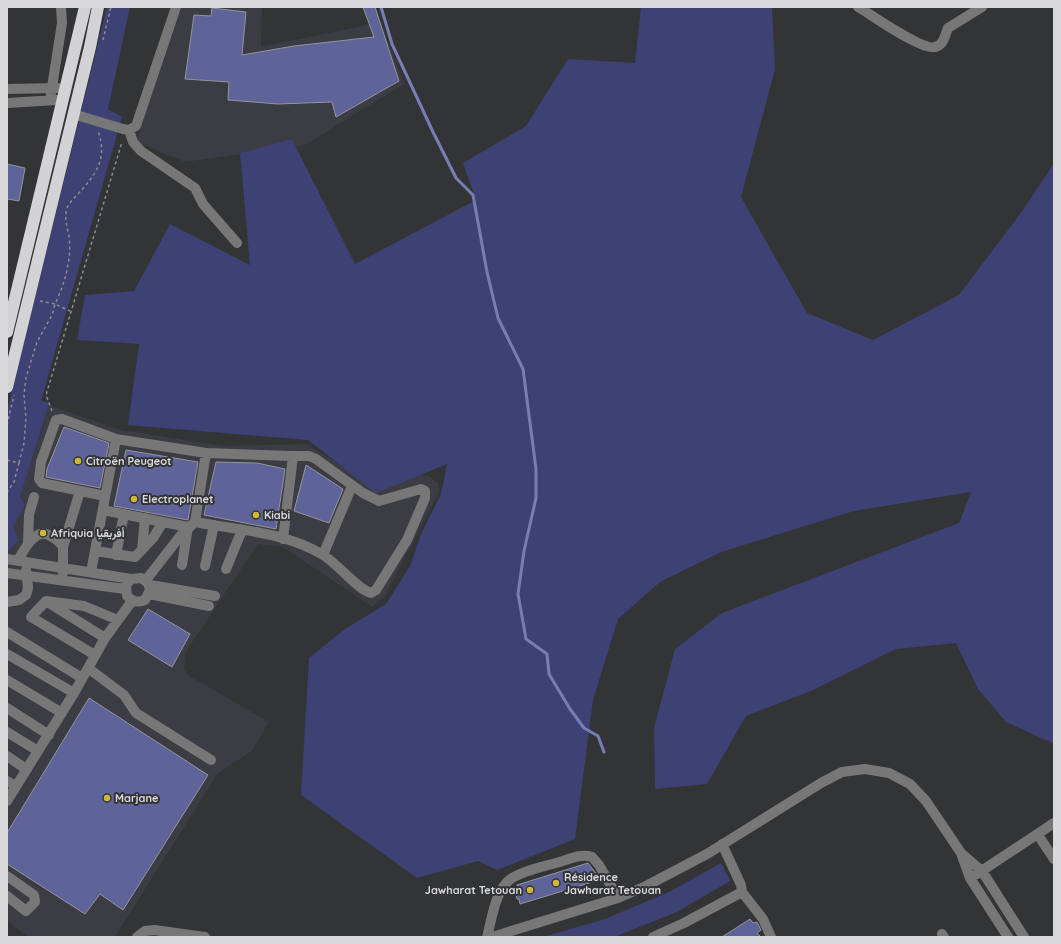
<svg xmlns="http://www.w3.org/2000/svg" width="1061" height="944" font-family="Quicksand,Vazirmatn,sans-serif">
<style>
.built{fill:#3b3c44}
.green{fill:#3d4173}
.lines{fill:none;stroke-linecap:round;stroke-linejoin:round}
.stream{stroke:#777eb6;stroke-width:3}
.building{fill:#5e649a;stroke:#959598}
.path{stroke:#8d8d8f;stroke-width:1.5;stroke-dasharray:3 3;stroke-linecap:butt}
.minor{stroke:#777778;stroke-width:10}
.highway{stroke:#d3d3d6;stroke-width:12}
.poi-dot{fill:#d0b837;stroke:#333436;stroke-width:1.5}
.labels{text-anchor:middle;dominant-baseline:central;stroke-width:4;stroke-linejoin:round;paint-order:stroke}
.poi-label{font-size:11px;font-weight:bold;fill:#d9d9db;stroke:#333436;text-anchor:start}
</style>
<rect width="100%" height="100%" fill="#333436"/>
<path class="built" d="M180 7H262L261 47 381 22 404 84 305 145 185 162 136 142Z
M46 404 121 430 223 446 306 444 378 488 415 474 428 476 438 482 439 492 385 596 372 607 283 547 258 544 185 653 184 669 188 675 269 722 252 751 218 773 115 937H28L7 921V519Z"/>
<path class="green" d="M107 7H130L108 109 122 117 41 401 49 403 20 497 25 504 13 527 19 540 7 552V411Z
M641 7H772L775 69 741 197 807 313 873 340 959 295 1023 210 1054 163V743L1043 739 1006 722 978 689 956 643 896 649 811 691 746 716 707 784 655 789 654 728 675 649 722 613 959 523 971 492 854 511 721 552 660 582 618 619 593 700 575 839 497 870 478 861 417 878 301 795 309 658 345 629 386 604 410 566 421 534 441 494 447 464 376 493 308 440 128 425 139 344 77 340 85 295 134 291 170 224 250 265 240 153 292 139 355 264 476 200 463 163 526 126 568 59 635 63Z
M721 863 730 881 677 912 614 937H543L605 919 669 892Z"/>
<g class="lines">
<path class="stream" d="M381 7 392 44 433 132 456 178 473 195 487 272 498 318 523 369 536 469V498L524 551 518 594 526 639 547 654 549 674 570 709 584 728 598 736 604 752"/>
</g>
<path class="building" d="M363 7H375L399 81 336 117 332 102 278 104 228 100 229 82 185 79 194 15 211 16 212 8 246 12 242 55 294 46 374 37Z
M7 164 25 168 19 201 7 199Z
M64 427 109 443 100 488 46 477 47 469Z
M126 450 198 462 188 520 114 506Z
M216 462 257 463 285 469 276 529 204 515Z
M306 465 343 489 329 523 294 511Z
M148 609 190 634 172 667 128 640Z
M89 698 208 775 123 910 100 894 85 914 7 864V833Z
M588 863 598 876 595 877 596 881 520 904 519 899H517L515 890 518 889 517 885Z
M750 919 753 923 757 922 761 930 757 933 761 937H722Z"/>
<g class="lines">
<path class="path" d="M103 40 111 7
M40 301 55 304C65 283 72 259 69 236 67 226 64 218 67 208 69 203 74 198 78 194 96 174 108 159 98 131
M52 411 46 395 122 142
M7 425 14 395
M7 460 19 463 14 482 7 492
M19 463 24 443 26 418 24 395 26 378 37 342 52 315 55 304 70 311"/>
<path class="minor" d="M858 7C872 15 922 51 935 47 944 45 945 35 948 28L982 7
M7 89 58 88
M50 100 62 23 61 7
M7 103 57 100
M73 114 123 129 129 130 136 126 176 7
M129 130 133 142 141 151 195 188 203 204 237 243
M105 496 42 483 39 479 41 462 56 420 62 419 116 439 206 453 293 456
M103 510 188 527 182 565
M195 522C238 530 285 532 323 555 337 563 358 590 371 593L376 590 407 540 425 498V491L421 489 379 501 363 493 316 459 309 456H293L283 539
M28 544 29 515 34 497
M142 550 145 518
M95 551 135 557 153 538 163 522
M116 555 124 514
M323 555 352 486
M7 559 131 579 141 578 148 583 150 590 145 600C137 603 133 602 127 596L126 585 131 579
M18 560C24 550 35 528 49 535 55 539 59 540 63 547
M205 566 214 525
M226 569 242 530
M91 572 116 439
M7 573 125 589
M63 573V547L80 491
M146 580 181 535 195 522 206 453
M150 585 215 596
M149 594 209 606
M7 602 19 600 26 595C31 585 25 580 26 570
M49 603 105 638
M7 632 82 678
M7 654 74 693
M95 655 31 617 46 601 84 606 118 620
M88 668 124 695 136 713 211 760
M7 680 62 713
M7 708 49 735
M7 732 38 751
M7 756 26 769
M7 781 16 786
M7 801 74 693 105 638 132 601
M1038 835 1054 859
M722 844 741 885 742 892 763 919 771 937
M962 854 982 871 1024 937
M977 874 1054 823
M7 876 34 895 35 902 26 911 7 896
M942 934 944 937
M137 937 145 931 154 930 205 937
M487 937C492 919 495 889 512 878 525 870 542 867 556 863 568 860 580 853 592 857L599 865 618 898
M492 937 618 898 646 886 707 854 821 783 842 772 865 769 889 773 910 784 926 801 961 853 970 878 1008 937
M653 937 684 923 742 892"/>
<path class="highway" d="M7 332 85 7
M7 387 90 47 98 7"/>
</g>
<g class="poi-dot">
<circle cx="78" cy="461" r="4"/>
<circle cx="134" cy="499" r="4"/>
<circle cx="256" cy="515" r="4"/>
<circle cx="43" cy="533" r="4"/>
<circle cx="107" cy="798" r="4"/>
<circle cx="556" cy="883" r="4"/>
<circle cx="530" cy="890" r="4"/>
</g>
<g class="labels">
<g class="poi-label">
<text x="86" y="461">Citroën Peugeot</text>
<text x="142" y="499">Electroplanet</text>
<text x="264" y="515">Kiabi</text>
<text x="51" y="533">Afriquia أفريقيا</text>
<text x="115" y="798">Marjane</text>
<text x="564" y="877">Résidence<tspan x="564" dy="13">Jawharat Tetouan</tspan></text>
<text x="522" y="890" text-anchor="end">Jawharat Tetouan</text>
</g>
</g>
<rect width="1061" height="944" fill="none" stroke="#d9d9db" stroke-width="16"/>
</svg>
